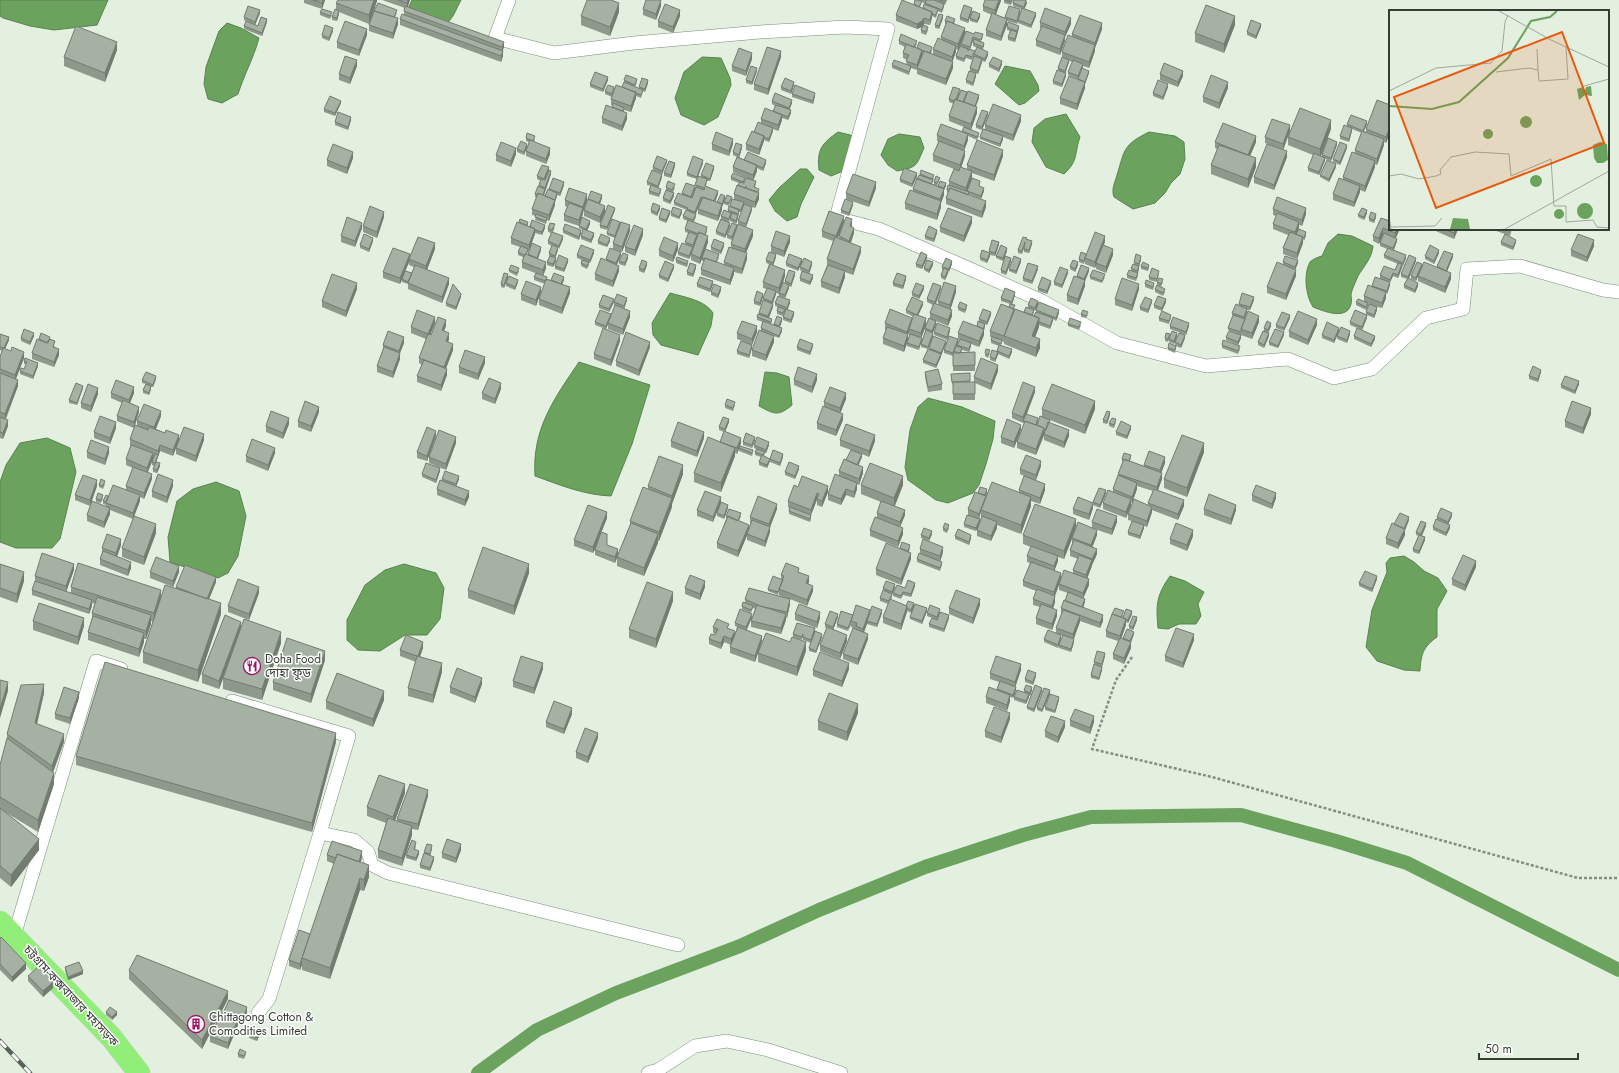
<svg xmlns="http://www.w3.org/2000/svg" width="1619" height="1073" font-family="Jost,'Noto Sans Bengali',sans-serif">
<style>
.water{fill:#6ba25d;stroke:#5b8351}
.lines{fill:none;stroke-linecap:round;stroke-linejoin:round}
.canal{stroke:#6ba25d;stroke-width:14}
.street-casing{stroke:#7e8a7c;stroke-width:14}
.highway-casing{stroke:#d3d4d2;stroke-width:23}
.path{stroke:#858e83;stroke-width:2.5;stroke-dasharray:3 2;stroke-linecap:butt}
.street{stroke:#fff;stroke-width:13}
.highway{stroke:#91ef79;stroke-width:22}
.rail-casing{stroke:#5a6158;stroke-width:4.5}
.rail{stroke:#fff;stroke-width:3;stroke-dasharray:9;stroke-linecap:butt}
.wall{fill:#8e988b;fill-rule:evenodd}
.shaded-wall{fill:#747c71}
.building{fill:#a5b1a2;stroke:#747c71}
.labels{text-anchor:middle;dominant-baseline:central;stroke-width:3;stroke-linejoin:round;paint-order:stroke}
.poi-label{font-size:12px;fill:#363b34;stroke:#fff;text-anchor:start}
.street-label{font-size:12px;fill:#363b34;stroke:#fff}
.inset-river{fill:none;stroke:#6ba25d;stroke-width:2}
.inset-road{fill:none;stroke:#9ea89b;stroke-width:1}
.view{fill:#e8590c;fill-opacity:0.15;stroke:#e8590c;stroke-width:2}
.inset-edge{fill:none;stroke:#363b34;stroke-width:2}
</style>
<rect width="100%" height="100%" fill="#e3f0e0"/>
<path class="water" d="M0 0H108L97 25 54 30 30 26 3 18 0 16Z
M412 0H461L453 16 447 24 409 7Z
M227 23 241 28 259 38C254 57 244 75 238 94L222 103 208 99 204 84 206 67 219 31Z
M702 57 721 58 730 78 731 85 718 117 704 125 681 115 675 98 684 72Z
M1005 66 1030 71 1038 85 1039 91 1025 103 1019 105 995 84Z
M1066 114 1080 137C1074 154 1079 160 1064 174L1046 167 1032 142 1034 128 1045 119Z
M838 132 854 136 848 169 831 176 819 170C817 150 821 144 838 132Z
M1149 132 1175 136 1184 142 1185 159 1180 174 1171 183 1165 193 1155 203 1133 209 1114 197C1111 189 1115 183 1117 175 1125 149 1123 145 1149 132Z
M899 134 920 137 924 148C916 166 918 167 897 171L888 165 881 155 888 139Z
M800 169H807L814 177 801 204 797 217 787 221 775 211 769 200 779 188Z
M1338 234 1352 236 1373 246C1372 258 1364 266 1358 276 1356 281 1352 289 1351 294 1351 297 1352 301 1351 304 1347 321 1323 311 1313 307 1306 296 1303 275 1310 262 1313 259 1318 257 1322 256L1328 243Z
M670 293C684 297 705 300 713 313L711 326 698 355 661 345 653 335 652 323Z
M579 362 650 385 632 444 611 496C584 495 560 485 535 476 532 429 554 399 579 362Z
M765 372 777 373 789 377 792 405C778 417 774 414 759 406Z
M928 398 962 407 995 421 993 439 986 464 979 485 973 493 948 503 936 500 908 480 905 467 910 430 918 407Z
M47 438 70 448 76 472 60 539 52 548H16L0 542V482L6 465 20 443Z
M216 482 239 491 246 516 238 556 228 573 218 578 170 562 168 537 177 501 193 489Z
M1404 556 1414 562 1424 571 1438 578 1447 591 1437 609V637C1423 647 1421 654 1420 671L1404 670 1377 661 1366 647 1372 610 1387 572 1386 563 1390 558Z
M404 564 436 573 444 588 440 619 427 635H405L380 651 358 650 347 640V620L365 585 385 570Z
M1170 576 1185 581 1204 592 1198 604 1201 616 1196 624H1179L1168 629 1158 628C1156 605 1156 596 1170 576Z"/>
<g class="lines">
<path class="canal" d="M478 1073 537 1030 616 993 740 946 819 910 925 867 1023 835 1091 817 1241 815 1336 841 1407 863 1619 970"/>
<g class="street-casing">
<path id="street" d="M509 0 495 38 554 53 634 43 760 32 845 27 888 29 836 218 879 229 968 268 1042 301 1117 343 1206 366 1288 359 1334 378 1372 369 1426 318 1463 309 1467 269 1520 266 1603 290 1619 292
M232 701 349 736 320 833
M14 936 96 661 121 669
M258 1013 269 999 320 833 354 840 368 852 372 865 388 873 678 945
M648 1073 658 1070 695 1046 727 1041 768 1050 841 1073"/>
</g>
<g class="highway-casing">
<path id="highway" d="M0 922 111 1037 139 1073"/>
</g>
<path class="path" d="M1132 657 1116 680 1092 749 1212 777 1578 878H1619"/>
<use href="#street" class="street"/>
<use href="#highway" class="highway"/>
<g class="rail-casing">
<path id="rail" d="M0 1041 30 1073"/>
</g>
<use href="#rail" class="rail"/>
</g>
<path class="wall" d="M304 0H325L322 9 304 3Z
M377 0 374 11 397 13 395 17 398 24 393 39 369 31V25L373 11 369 24 339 12 337 21 332 20V17L336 10V3Z
M382 0H410L408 7 504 47 502 50 503 56 501 62 400 25V19L404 14V11L405 8Z
M915 0H926L925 4 922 2 920 7 923 8 925 4 926 0H947L945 5H944V7L942 13 938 11 936 18 932 16 930 25 924 24V25L928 30 926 35 921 33V30L922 27 917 29 896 21V15L914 4Z
M1001 0 996 15 1005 18V17L1020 12 1018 18 1022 9 1013 6V3H1027L1024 9 1036 16 1031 28 1018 23V20L1017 24 1007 21V25L1001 41 986 36V30L992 15 983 11V6Z
M1004 0H1013L1011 5 1004 3Z
M661 6 656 20 643 15V9Z
M972 11 968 23 960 20V17Z
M320 12 332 15 330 19 320 15Z
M619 12 610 36 581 25V16Z
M260 13 255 25 244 20V17Z
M680 16 673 33 658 27V21Z
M980 17 977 23 970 21V18Z
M943 18 939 29 935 28V25Z
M945 21H955L954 23 965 33 961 43 966 31 983 37 981 41 984 45 983 50 988 55 985 62 982 61V62L978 74 970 71V68L974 57V55L972 60 966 58 964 62 956 59V56L958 50 956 49V52L952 62 953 68 946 85 917 74V70L911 68 909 75 892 68V65H906L907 60 903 58V53L905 47 899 44V41L917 44 915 48 932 50 931 54H933V49L941 40V37L946 24H945ZM973 40H974L973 43V46L977 48 975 53 970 49Z
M267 22 262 36 244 29V26H258Z
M1040 22 1071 24 1065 37V41L1060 55 1036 46V40L1041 28H1040Z
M1235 25 1224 53 1195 42V33Z
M1007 27 1019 29 1015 42 1008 40V37L1010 31 1007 30Z
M1261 27 1256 39 1247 35V32Z
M1102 29 1095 48V51L1089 68 1083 66 1078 79 1068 75V72L1073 62 1069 61V62L1065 73 1066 76 1062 87 1053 84V81L1058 70V68L1062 58V52L1072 37V34Z
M333 31 329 41 322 38V35Z
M367 35 359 56 337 48V42Z
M117 50 105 82 64 66V57Z
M781 57 768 95 754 90V84Z
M752 59 746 76 732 71V66Z
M989 64H1002L999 72 989 67Z
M357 66 350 84 339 80V74Z
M757 71 752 85 746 83V80Z
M1089 73 1085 84V88L1077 110 1060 104V98L1078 79Z
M1160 74 1183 76 1178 87 1160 80Z
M976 76 973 86 966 83V80Z
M608 80 603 92 590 87V84Z
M624 80 637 82 635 87 639 89V87L648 83 645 92 643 91 641 98 636 96V98L631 112 624 110V112L627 119 622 131 602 123V118L612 107V105H611V99L622 87 624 83Z
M794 85 791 94 781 90V87Z
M614 87 612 97 605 94V91Z
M1168 87 1163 100 1153 96V93Z
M1228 88 1219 109 1203 102V97Z
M960 92 979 98 975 107 977 113 971 129 979 136 977 140 968 136V140L964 150 965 156 961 167 967 170V165L1003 156 994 181 972 173V178L980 184 979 186 984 191 981 199 969 194V195L986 207 982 218 946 204V198L948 193 947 192V190L949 186V181L954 169 933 161V155L939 142 937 141V135L962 132 964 127 949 121V116L954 104 949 102V99Z
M792 94 815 96 813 104 792 97Z
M772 101 792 103 789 110 791 113 788 120 782 118V120L778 131 773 129V131L769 142 764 140 759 155 746 150V144L754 132 761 123V119L773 111 775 106 772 104Z
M341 103 335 116 324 112V109Z
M1390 105V133L1386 143 1384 142V145L1377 165 1375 164V167L1365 192 1360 190V192L1354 207 1333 200V194L1343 179V177L1355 153V150L1362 133 1352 129 1349 142 1340 139V136L1347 126V124H1367L1364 131 1366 132V129Z
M988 115 982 130 976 128V125Z
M351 120 348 130 335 125V122Z
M1021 121 1013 141 1003 137V139L1000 147 980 139V137L985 129V125Z
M1331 129 1321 156H1322V155L1337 145 1331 161 1325 159 1319 175 1308 171V168L1313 155 1288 145V137Z
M1290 131 1283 150 1265 143V137Z
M526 138 535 139 534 142 550 154 546 164 526 156V151L529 142 526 141Z
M1215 142H1256L1250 156 1256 167 1248 188 1211 174V165L1217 149 1215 148Z
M712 144H733L729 156 712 150Z
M527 147 524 155 517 152V149Z
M742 148 739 157 744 160 766 163 763 171 757 168V171L753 180 756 184 755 187 759 192 758 193 759 199 755 208 744 204V205L741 212H739L738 218 736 224 730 221V219L729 222 730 226 725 238 716 234V231L721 219V216L728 211 730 206 734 199V194L739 183 731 180V177L745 181 746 178 733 172V167L737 157 733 155V152Z
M1347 148 1340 165 1333 162V159Z
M516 154 511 167 496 161V155Z
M1287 157 1274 190 1254 183V177Z
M353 158 347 174 327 166V160Z
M667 162 662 174 653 170V167Z
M703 163 697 179 687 176V173Z
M675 166 671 178 664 176V173Z
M1336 167 1329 182 1320 177V175Z
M714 169 710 181H707L706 186 718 194 715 202H717L732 197 729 206 724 204V202L722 207V210L718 221 698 214V209L702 200H701L696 214V217L694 222 707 230 706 235 708 242 706 249 719 257 717 262 724 265V262L731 248V244L732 240 727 238V235L737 228 753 236 746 253 747 259 742 274 734 272V274L730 285 701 275V269L704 261H702V259L700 264 691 260V256L689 259 678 255V252L685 244 688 233 685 232V229L688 221 683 219V216L687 210 674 205V202L682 195V193L695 189 691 198H692L696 188 695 185 701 177V175Z
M549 170 551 174 544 196H545L549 190V189L564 185 560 196 557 195 555 202V205L549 221 547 220 546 224 535 220 536 216 532 215V209L537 198 535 197V194L541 181 537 179V176Z
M920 174 934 178 932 184 938 186H946L944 190V195L941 203V207L937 220 905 209V203L913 191V189Z
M917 176 912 187 900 182V179Z
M662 177 658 188 661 192 659 197 649 194V191L651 186 647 185V182Z
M940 178 937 186 934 185V182Z
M666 187H675L673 193 674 196 670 204 663 201V198L666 190Z
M876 188 869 207 846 199V193Z
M602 198 600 204 605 212 600 223 584 216V210L588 201V199Z
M565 200H587L583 211V214L580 222 590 224 587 231 594 236 591 243 581 239V236L583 230 579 228V226L564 221V215L567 207 565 206Z
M853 205 849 216 841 213V210Z
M660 209 657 216 651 213V210Z
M1273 209 1306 214 1302 226 1299 225V228L1296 234 1306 235 1303 241V243L1297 259 1283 254V248L1288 235 1273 229V224L1276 216 1273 215Z
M615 210 607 230 600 228V225Z
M752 210 746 227 738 224V221Z
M671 213H682L679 219 671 216Z
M1367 213 1364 220 1358 217V215Z
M670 214 666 223 659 220V218Z
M384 217 377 238 363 232V226Z
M1376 217 1374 223 1369 221V218Z
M1381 218 1399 229V231L1396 238 1397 241 1394 250 1406 258 1398 278 1393 276 1390 282V285L1387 294 1386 293V298L1382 308 1374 306 1377 310 1374 318 1367 315V318L1362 330 1350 325V322L1366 314V312L1369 304 1368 303V306L1366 310 1356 305V302L1364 301V296L1372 286 1380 278V275L1395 270 1398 264 1384 258V255L1387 249 1380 246V243L1383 234 1379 244 1373 241V236Z
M844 222 838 238H839V236L852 225V227L854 233 851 243 861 252 853 275 845 272V277L839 294 821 287V281L827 265V259L833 241 822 237V231Z
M972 223 964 242 940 232V227Z
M528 224V226H530L545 228 542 235 535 233 529 251H528L527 255H528V254L541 250 538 259 546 268 543 276 547 279 551 280H564L562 284 570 293 562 314 539 305V299L545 284 534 280V277L543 276 522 268V262L523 257 518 255V252L520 247 511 244V238Z
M620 224 630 231 622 252 613 249V243L615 238 607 235V233Z
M555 227 553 232 563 239 558 249 555 258 556 261 553 267 547 265V262L550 256H549V253L552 246 548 244V241L551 233 548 232V229Z
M362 228 355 247 341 242V236Z
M1431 229H1458L1454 239Z
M1491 229H1512L1510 236Z
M563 230 581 233 579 240 563 233Z
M937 233 934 242 925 239V236Z
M643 235 635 256 625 252V247Z
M1027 240 1032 244 1029 253 1024 252V249L1022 254 1018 253V250Z
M373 241 369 252 360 248V245Z
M598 241H610L607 247 598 244Z
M790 242 784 257 771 252V246Z
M1105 242 1103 245 1113 255 1106 273 1096 269V264L1095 268 1085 264V261L1084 264 1079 262V259Z
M1501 242H1516L1513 250 1501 245Z
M999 245 995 256 990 255V256L987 263 980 260V257L989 253V251Z
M724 246 721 254 711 250V247Z
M1594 246 1587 262 1571 256V250Z
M435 249 427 270 449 284 442 303 408 289V284L402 282V280L400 284 383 278V272L410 259ZM409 261V265L414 267 412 273 405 271Z
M678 249 673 262 659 256V250Z
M1007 251 1005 256 1011 261 1006 275 1001 273V270L1005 256 1003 261 996 258V256Z
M594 253 590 263H589V265L587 269 581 266V263L582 260 577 258V255Z
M1439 253 1434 264 1425 259V256Z
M621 255 617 265 619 271 613 287 595 280V274L606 261V259Z
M776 257 773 265 785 276 779 294 776 293V294L773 304V307L769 318 772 322 771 324 774 325V324L782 321 780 327 782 331 779 338 774 336V342L766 361 752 356V350L761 331V328L763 322 757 320V317L759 314V313L763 301V298L767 289 763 288V282L769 264 766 263V260Z
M1453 257 1447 272 1451 279 1445 293 1418 281V276L1416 281 1411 279V276L1422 266 1437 268V266Z
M628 258 625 266 619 264V261Z
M927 258 922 269 916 267V264Z
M1141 259 1138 273V276L1136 281 1127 278V275L1131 271V268L1134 264V262Z
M676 260 688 264 687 267 676 263Z
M1416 261 1409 279 1418 286 1415 293 1404 288V285L1407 279 1401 277V274Z
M568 262 564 272 555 269V266Z
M802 262 798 271 786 266V263Z
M1021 262 1016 274 1009 271V269Z
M1283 262 1298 263 1295 270 1296 276 1286 300 1267 293V287L1283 265Z
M952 264 945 280 941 278V275L944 270H942V267Z
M647 265 644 273 639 271V268Z
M812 265 809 273 813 278 810 285 800 281V278L802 271 800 270V267Z
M933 265 929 273 924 270V268Z
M1078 265 1075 272 1070 269V266Z
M1141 266 1149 268 1148 271 1141 269Z
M674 268 668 282 659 278V275Z
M696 268 693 277 687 275V272Z
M1038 269 1032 284 1023 281V278Z
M509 270 519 271 517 276 509 272Z
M1089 271 1085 281V286L1078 305 1067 301V295L1077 277V276Z
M1068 273 1062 288 1054 285V282Z
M1159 274 1157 282 1149 280V277Z
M795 275 791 287 789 286V288L785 298 779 296V293L785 283V281Z
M1090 276 1105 277 1102 283 1090 279Z
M508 277 504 288 501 287V284Z
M906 279 903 289 893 286V283Z
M518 282 515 290 506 286V283Z
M1157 282H1163L1161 287 1165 292 1163 296 1155 292V289L1157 285Z
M697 284H713L710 292 697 287Z
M1051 284 1047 294 1038 291V288Z
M1145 284 1154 286 1153 290 1145 287Z
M357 289 346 317 322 307V301Z
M924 289 919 299 912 296V293Z
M941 289 936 304H938V301L956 292 950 309 952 316 948 326 936 321V324L933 333V336L928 349 946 343 936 368 923 363V360L928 349 921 347V344L919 350 907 346V343L910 335H909V332L908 334V340L904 352 883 344V338L886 330 885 329V323L912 320 914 317 906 313V310L923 305 918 315 926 324 930 319V313L933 305 927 302V299ZM925 329V332L922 341 921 338Z
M1139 289 1132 311 1115 305V299Z
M721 290 718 298 711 295V292Z
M541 292 536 306 521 300V294Z
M1015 295 1012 304 1015 309 1024 312 1028 307V305L1038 304 1035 311 1034 310 1033 316H1034L1036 312V310L1059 313 1056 321 1053 319 1050 329 1039 325V327L1035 337 1040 348 1036 357 1004 344V342L1002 341 1001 345 1012 352 1009 359 998 354 995 362 990 360V357L997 352 999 346 991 343V340L992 337H990V331L1009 307 1010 304 1001 301V298Z
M461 297 456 310 446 306V303Z
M763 297 760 306 754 304V301Z
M627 300 624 309 614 305V302Z
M1254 300 1250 310H1247V312L1244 319 1259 322 1252 339 1241 335V334V335L1228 330V328L1233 316 1232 315V313L1239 305V304Z
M614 302 609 312 599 308V305Z
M1152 302 1148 313 1140 310V307Z
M1166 302 1162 311 1154 308V305Z
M775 303H790L787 310 794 315 791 323 783 320V317L786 310H785V312L783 316 777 314V311L778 307 775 306Z
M958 307 967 308 965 313 958 310Z
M1081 314 1088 315 1086 318 1081 317Z
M991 315 987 325 985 324V326L984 330V335L979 347 971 344V346L969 352 962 350 961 353 975 352V371H953V355V356L944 353V350L958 342 959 339H958V333L977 326 979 321V319Z
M611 316 630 317 623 335 608 329V324L606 329 595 325V322Z
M1159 318H1171L1169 324 1159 321Z
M1290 318 1284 331 1276 328V325Z
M435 323 430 335 446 326 444 331 449 339 448 342 453 350 446 369 447 375 441 391 417 382V376L422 365 419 363V358L426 339 411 333V327Z
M1068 324 1081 325 1079 330 1068 326Z
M1317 325 1308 345 1289 337V331Z
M1170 326H1189L1186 335 1170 329Z
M1271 326 1268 333 1264 331V328Z
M1339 330 1350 334 1347 343 1337 339 1338 334 1334 343 1322 338V335Z
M950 331 947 340 934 335V332Z
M757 332 752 345 737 339V333Z
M0 334 9 340 5 349 24 358 16 379 18 386 6 419 8 426 3 439 0 438V357L2 351 0 350V355Z
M1284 335 1278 348 1269 345V342Z
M34 336 30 345 21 341V338Z
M1177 336 1174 344 1169 342V339Z
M1269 336 1264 348 1258 345V342Z
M1354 336 1375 339 1371 347 1354 339Z
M1170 337 1168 342 1165 341V338Z
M1226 337 1241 338 1238 345 1226 340Z
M1185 338 1181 348 1176 346V348L1175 353 1168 350V348L1175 345V342Z
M39 339H50L55 347 59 355 54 367 32 359V353Z
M620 341 611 366 594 359V354Z
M404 343 400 353V359L393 378 377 372V366L383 349V345Z
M1222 345 1240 349 1238 354 1222 348Z
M813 346 810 355 797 350V347Z
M650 347 639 376 616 366V361Z
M752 348 749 358 737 354V351Z
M985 353H990L988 358 985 356Z
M24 361 38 366 33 379 20 374V371L24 369 26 364H24Z
M485 363 478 380 459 373V367Z
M998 371 991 390 975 383V400H953V384L952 385 951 374 970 382H974V377Z
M925 372 942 384V390L928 392 925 377Z
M1541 372 1538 382 1529 379V376Z
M156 379 153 387H151V389L149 395 143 393V390L146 384 142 383V380Z
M794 380H817L812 393 794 385Z
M1579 384 1575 394 1561 388V385Z
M83 388 77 405 69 403V400Z
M501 389 495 404 482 399V393Z
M1035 392 1027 414 1038 421 1042 417V409H1095L1085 434 1050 420 1049 423 1069 436 1064 448 1044 440V436L1036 455 1017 448V442L1024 424 1023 422V423L1012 418V413Z
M111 393H134L130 403 139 412 134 428 117 421V416L122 403 111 398Z
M98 394 91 412 81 408V403Z
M846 399 840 413 843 420 836 436 817 429V423L824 407V402Z
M725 405H735L733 411 725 408Z
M319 412 311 432 298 427V421Z
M1591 414 1583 434 1565 427V421Z
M1110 415 1107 424 1103 423V420Z
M161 416 156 429 165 433 179 435 173 456 160 451 156 462 160 466 157 473 153 472V469L154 466 152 465V462L148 472 152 479 144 499 140 497V501L133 519 110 510V514L104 528 87 521V515L106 506V505L103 504V501L108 496 126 490V486L133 468 126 465V459L131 446 130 445V439L137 425V421Z
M729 422 725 432 741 443 740 446 753 453 752 456 739 451V449L737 454 735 453V456L721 492 694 482V473L720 442 724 432 719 430V427Z
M1116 422 1114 428 1109 426V423Z
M289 424 283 439 266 432V426Z
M116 428 110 444 94 438V432Z
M1131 429 1127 439 1116 435V432Z
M1021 430 1014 448 1001 443V437Z
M436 436 427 461 417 458V452Z
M704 438 697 457 671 447V441Z
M204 440 196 462 176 454V448Z
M755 440 752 448 743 445V442Z
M840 440 875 441 869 457 862 454V457L858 465 863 473 859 485 857 484V489L854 498 846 495 841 505 828 500V494L839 476V471L846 460 851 450 840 446Z
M456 443 446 470 429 463V457Z
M754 445H769L766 453H765L764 456 770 461 767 468 759 465V462L761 457 755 455V452L756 449 754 448Z
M87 452 109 453 105 465 87 458Z
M1204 452 1187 497 1164 488V479Z
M275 453 268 471 246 462V456Z
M783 457 780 466 770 462V459Z
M1131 458 1130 461 1144 466V465L1165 463 1161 473 1162 479 1158 490 1184 506 1178 520 1152 510V512L1147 527 1144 526V528L1140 539 1128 535V532L1132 521 1128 520V514L1148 505V503L1153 491 1137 486V489L1132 503 1131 502V505L1126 518 1103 509V503L1113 492V489L1118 476V474L1123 462H1122V459Z
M1041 466 1036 480 1045 490 1040 504 1031 501V506L1021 534 997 525V528L991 541 977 536V530L981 518V512L979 519 980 522 976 531 964 527V524L968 515V509L978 493 987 492 986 496V499L1019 492V490L1024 476 1020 474V469Z
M799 469 795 479 785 475V472Z
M440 471 436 483 422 477V474Z
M683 474 672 504V507L659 541H658V543L644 576 617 566V558L615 563 595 555V550L593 553 574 546V540L607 518 601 533 607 545 618 554 630 525V521L648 489V486Z
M442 479H459L456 486 469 497 465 506 437 495V489L442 481Z
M105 484 103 489 99 487V485Z
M861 485H903L895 506 905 515 900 527 903 534 898 547 870 536V530L877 518V513L881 502 861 494Z
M97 486 90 506 75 500V495Z
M173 486 167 503 152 497V491Z
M798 487 828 492 822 507 817 505V500L811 515V517L810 522 789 514V511L790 508 788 507V501Z
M1106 493 1100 508 1093 505V502Z
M1252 495 1276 498 1272 509 1252 501Z
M721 497 713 522 697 516V510Z
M103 498 101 503 96 502V499Z
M728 508 724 519 717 516V513Z
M1093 508 1089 520 1073 514V509Z
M777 509 770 526V532L765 547 747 540V536L738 557 717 548V543L726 519V516H741L739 521 749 529 751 523H750V517Z
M1204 509 1236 510 1231 525 1204 515Z
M1452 516 1448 524 1450 528 1446 536 1433 530V527L1437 520V517Z
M1409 520 1405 530V535L1398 549 1386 544V538L1394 524Z
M1092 522H1117L1112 535 1092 528Z
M1426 526 1422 536 1425 540 1419 554 1413 552V549L1419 536 1416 535V532Z
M1076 527 1097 535 1092 547 1097 554 1092 565 1087 579 1089 585 1083 598 1085 602 1083 608 1103 621 1100 628 1080 621 1074 639V642L1071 652 1059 648V645L1063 636 1056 633V628L1062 614 1061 613V608L1065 601 1068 593 1059 590V585L1055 596V602L1053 608 1057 616 1052 630 1036 624V618L1040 607 1033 605V599L1036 591 1023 586V581L1030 563 1027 562V556L1031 547 1023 544V535ZM1072 539V544L1070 550V556L1078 559 1073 570V573L1061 578 1054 571 1058 561V557L1064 559Z
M943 528H949L947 533 943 531Z
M156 533 144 565 122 557V548Z
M932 534 929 541 921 538V535Z
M955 536 971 538 969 545 955 539Z
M1193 536 1187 551 1170 544V539Z
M121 545 117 557 131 568 128 576 100 565V559L102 554V548Z
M910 548 909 552 911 559 901 585 876 575V569L900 549Z
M920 549 943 552 940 561 942 565 940 571 917 562V559L920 553Z
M0 564 24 581 17 603 0 597Z
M1476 567 1465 591 1452 585V579Z
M74 570 66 592 71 593V587L161 597 176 588V587L216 582 209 599 221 614 198 682 143 663V652L153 622 151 621V624L146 639H144V642L139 657 88 640V632L92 618V613L95 604 92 603V606L89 614 32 595V590L35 581V576Z
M150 572H179L173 587 150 578Z
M799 572 809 582 808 584 813 591 807 606 790 599V604L787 618H786V620L781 634 751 627V621L755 609 753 608 751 613 742 609V606L745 603V599L783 597 779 595V592L778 595 768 591V589L781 579V575Z
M529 573 514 615 468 598V590Z
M1377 579 1372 592 1359 586V583Z
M915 586 911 597 903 595 901 599 893 596V593L905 588Z
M705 587 700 600 685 594V588Z
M895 587 892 594V597L891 600 906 606H914L911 613 907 611 901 630 883 623V617L888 604 880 601V598L883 590V588Z
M259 593 249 620 228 612V606Z
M673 601 656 648 629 638V629Z
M980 605 973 624 949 614V608Z
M927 611 922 624 910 619V617Z
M940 612 949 618 944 632 929 627V624L937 620 927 616V613Z
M882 613 877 627 867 624V622L864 632 868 639 858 665 843 659V654L856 629 851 627V625L848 631 837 627V624L853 615 870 614Z
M795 614 820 618 817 628 795 620Z
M1124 614 1122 618H1123L1132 614 1128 623 1126 622V625L1121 639H1123V638L1134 634 1131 642V648L1124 664 1113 659V654L1118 641 1106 637V631Z
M752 617 747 630 762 641 755 662 730 653V647L731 645 724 642 721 649 709 644V639L715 635 716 634 713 633V627L729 629 735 634 737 627 735 626V623Z
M838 617 833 630 847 641 840 659 820 651V645L827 628 825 627V624Z
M1137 620 1133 630 1129 629V626Z
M33 621 84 626 78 645 33 630Z
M241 626 281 643 262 700 223 689V679L219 689 202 683V674Z
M815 631 822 637 816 653 809 651V648L811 643 803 640V637L802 640 793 637V634Z
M1061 638 1058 648 1044 642V639Z
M1194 640 1183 668 1165 661V656Z
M423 648 420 656 442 672 433 703 408 696V688L416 662 400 656V650Z
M806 651 797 676 758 662V653Z
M1105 656 1102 667V670L1099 680 1091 678V675L1094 665V662Z
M325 660 311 703 273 690V682Z
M543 669 534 694 513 687V681Z
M849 669 842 687 813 676V670Z
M1021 670 1015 686 1016 690 1013 698 1010 697V701L1007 711 986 703V697L997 690 999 682 990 679V673Z
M1036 676 1033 685 1025 682V679Z
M482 684 475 703 450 693V687Z
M1024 690H1032L1030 696H1029V697L1026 704 1014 700V697L1024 692Z
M1042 691 1034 712 1027 709V707Z
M44 693 37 724 64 742 53 772 54 784 38 832 0 809 39 850 11 887 0 878V765L7 738V734Z
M1050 693 1042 712 1037 710V707Z
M79 698 70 724 55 719V714Z
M384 700 373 727 326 709V701Z
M1059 700 1055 713 1045 710V707Z
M858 713 847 741 818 730V721Z
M572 714 564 734 546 727V722Z
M1010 719 1001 743 985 737V731Z
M1070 720 1094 722 1090 734 1070 726Z
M1065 727 1058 743 1045 737V731Z
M598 738 588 763 576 758V752Z
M336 742 312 832 76 765V756Z
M405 793 395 821H397V819L428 796 418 830 412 829V835L402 866 378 858V850L386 823 367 816V807Z
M416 845 415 850 419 854 416 861 406 858V855Z
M432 848 430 856 434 860 430 871 420 868V865L424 854V852Z
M461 850 456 863 442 858V853Z
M327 855 362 857 361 862 369 877 364 891 360 890 330 979 302 970V965L300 970 289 966V960L310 934 334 864 327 861Z
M0 938 26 969 12 982 0 970Z
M65 967 83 974 68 980 65 970Z
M129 970 228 999 202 1049 129 979Z
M28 976 53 988 43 997 28 981Z
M224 1011 247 1013 243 1024 238 1022V1025L228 1049 210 1042V1036L224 1013Z
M106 1012 117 1015 112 1020 106 1015Z
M260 1034 257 1041 249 1038V1035Z
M238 1054H246L244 1059 238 1057Z"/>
<path class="shaded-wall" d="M323 0H325L322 9V3Z
M374 0H377V1L369 24V15Z
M408 0H410L407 9V3Z
M661 0V6L656 20V14Z
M999 0H1001V1L995 16V10Z
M1026 0 1027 3 1024 10V7Z
M619 3V12L610 36V27Z
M972 8V11L968 23V20Z
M1020 9V12L1017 24V21Z
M260 10V13L255 25V22Z
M680 10V16L673 33V27Z
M339 11V14L337 21V18Z
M932 12V18L930 25V20Z
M1036 13V16L1031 28V25Z
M980 14V17L977 23V21Z
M943 15V18L939 29V26Z
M1235 16V25L1224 53V44Z
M398 18V24L393 39V33Z
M924 18V24L922 27 917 29V24Z
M1071 18V24L1065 37V41L1060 55V49L1065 35V32Z
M267 19V22L262 36V33Z
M1007 19V25L1001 41V36Z
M1102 23V29L1095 48V51L1089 68V62L1095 46V43Z
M1261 24V27L1256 39V36Z
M1019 26 1017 35 1015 42V39Z
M333 28V31L329 41V38Z
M965 28V33L958 50V44Z
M367 29V35L359 56V50Z
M973 37V40L970 50V47Z
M117 42V50L105 82V73Z
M504 42V47L502 53V47Z
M956 46V52L952 63V57Z
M922 50V56L917 68V70V65Z
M503 51V56L501 62V56Z
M781 51V57L768 95V89Z
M988 52V55L985 62V59Z
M752 53V59L746 76V71Z
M982 59V62L978 74V71Z
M357 60V66L350 84V78Z
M1069 60V62L1065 74V71Z
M1002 61V64L999 72V69Z
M953 62V68L946 85V79Z
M1083 64V67L1078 79V76Z
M757 68V71L752 85V82Z
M1089 71V73L1085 84V88L1077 110V104Z
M1183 71V76L1178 87V82Z
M976 73V76L973 86V83Z
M1066 73V76L1062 87V84Z
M608 77V80L603 92V89Z
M648 80V83L645 92V89Z
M794 82V85L791 94V91Z
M1228 82V88L1219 109V103Z
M1168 84V87L1163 100V97Z
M636 92V98L631 112V106Z
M815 93V96L813 104V101Z
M979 95V98L975 109V106Z
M792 100V103L789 111V108Z
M341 101V103L335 116V113Z
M977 107V113L971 130V124Z
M791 110V113L788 120V117Z
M988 112V115L982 130V127Z
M627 113V119L622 131V126Z
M782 115V120L778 131V125Z
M1021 115V121L1013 141V135Z
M351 117V120L348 130V127Z
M1331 120V129L1320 158V149Z
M1367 121V124L1363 133V131Z
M1290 125V131L1283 150V144Z
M1390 127V133L1386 143V137Z
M773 128V131L769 142V139Z
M1352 128V131L1349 142V139Z
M968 134V140L964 151V146Z
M764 136V141L759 155V149Z
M1003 136V139L1000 147V144Z
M1256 136V142L1248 161V155Z
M733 139V144L729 156V151Z
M1384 139V145L1377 165V159Z
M1337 142V145L1331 161V158Z
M527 144V147L524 155V152Z
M742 145V148L739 158V155Z
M1347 145V148L1340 165V162Z
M516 148V154L511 167V161Z
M550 148V154L546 164V159Z
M1003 150V156L994 181V175Z
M965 151V156L960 171V165Z
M1287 151V157L1274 190V185Z
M353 152V158L347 174V168Z
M1256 158V167L1248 188V179Z
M1325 158V161L1319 175V172Z
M667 160V162L662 174V171Z
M703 160V163L697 179V177Z
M766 160V163L763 171V168Z
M1375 161V167L1365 192V186Z
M675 163V166L671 178V175Z
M1336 164V167L1329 182V179Z
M757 165V171L753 181V175Z
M714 166V169L710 181V179Z
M549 167V170L544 182V179Z
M551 171V174L542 200V197L545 189V188Z
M972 171V177L966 193V188Z
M917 173V176L912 187V184Z
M662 174V177L658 189V186Z
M564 182V185L560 196V193Z
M876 182V188L869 207V202Z
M946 183V186L944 190V195L941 203V207L937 220V214L940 204V199Z
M695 186V189L691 199V197Z
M1360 186V192L1354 207V202Z
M984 188V191L981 199V196Z
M718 191V194L714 205V202Z
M557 193V196L555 202V205L549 221V215Z
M674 193V196L670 204V201Z
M759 193V199L755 208V202Z
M587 194V200L579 226V220Z
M602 195V198L599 206V203Z
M725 196V199L722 207V204Z
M701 197V200L695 215V212Z
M986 201V207L982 218V212Z
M853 202V205L849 216V213Z
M722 204V210L718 221V216Z
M605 206V212L600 223V217Z
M660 206V209L657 216V213Z
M752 207V210L746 227V224Z
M615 208V210L607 230V227Z
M1306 208V214L1302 226V220Z
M682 210V213L679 219V217Z
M739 210 738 218 736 224V221Z
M1367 210V213L1364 220V217Z
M670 211V214L666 223V220Z
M384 212V217L377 238V232Z
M1376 214V217L1374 223V220Z
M844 216V222L836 242V236Z
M972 217V223L964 242V236Z
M852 219V225L850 232V226Z
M590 221V224L586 232V229Z
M1299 222V228L1295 238V232Z
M362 223V228L355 247V241Z
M730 223V226L725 238V235Z
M545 225V228L542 235V232Z
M630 225V231L622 252V247Z
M737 225V228L732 240V237Z
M854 228V233L849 247V241Z
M1383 228V234L1379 244V238Z
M535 229V234L529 251V245Z
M643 229V235L635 256V250Z
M1397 229H1399V231L1395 239V233Z
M1455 229H1458L1454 239V233Z
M581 230V233L579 240V237Z
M753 230V236L745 255V249Z
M937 230V233L934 242V239Z
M1306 232V235L1304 241V238Z
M594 233V236L591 243V240Z
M697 235V238L689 259V256L693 248V245Z
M563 236V239L559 249V246Z
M708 236V242L700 264V258Z
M790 236V242L784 257V251Z
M1105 236V242L1095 268V262Z
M1303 237V243L1297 259V253Z
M373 238V241L369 252V249Z
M610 238V241L607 247V245Z
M1397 239V241L1393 251V248Z
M1516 240V242L1513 250V247Z
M1594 240V246L1587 262V257Z
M1032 241V244L1029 253V250Z
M999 242V245L995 256V253Z
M435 243V249L426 272V266Z
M678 243V249L673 262V256Z
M724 243V246L721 254V251Z
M541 247V250L537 261V258Z
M558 247V250L555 259V256Z
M861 247V252L853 275V269Z
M1007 248V251L1003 261V258Z
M1113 249V255L1106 273V267Z
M594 250V253L590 263V260Z
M1439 250V253L1434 264V261Z
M621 252V255L616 266V263Z
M747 253V259L742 274V269Z
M990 253V256L987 263V260Z
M410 254V260L400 284V278Z
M776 254V257L773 266V263Z
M1453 254V257L1446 273V271Z
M628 255V258L625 266V263Z
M927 255V258L922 269V266Z
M1406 255V258L1403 266V263Z
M1141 256V259L1139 266V269L1137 274V271L1139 266V264Z
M556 258V261L553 267V264Z
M1011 258V261L1006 275V272Z
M1416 258V261L1408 280V277Z
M568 259V262L564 272V269Z
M802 259V262L798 271V268Z
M1021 259V262L1016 274V271Z
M1298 260V263L1295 270V267Z
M952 261V264L949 272V269Z
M546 262V268L543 276V270Z
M647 262V265L644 273V270Z
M812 262V265L809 274V271Z
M933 262V265L929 273V270Z
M1078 262V265L1075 272V269Z
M1402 264V267L1398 278V275Z
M1422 264V267L1416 281V278Z
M674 265V268L668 282V279Z
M696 265V268L693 277V274Z
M619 266V271L613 287V281Z
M1038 266V269L1032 284V281Z
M734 268V274L730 285V280Z
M1089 268V271L1085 281V286L1078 305V299L1084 282V279Z
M785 270V276L779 294V288Z
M948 270V273L945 280V277Z
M1068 270V273L1062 288V285Z
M1296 270V276L1286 300V294Z
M845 271V277L839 294V288Z
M795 272V275L791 287V284Z
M1393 273V276L1390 282V285L1387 294V291L1390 282V280Z
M1451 273V279L1445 293V287Z
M508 274V277L504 288V285Z
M813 275V278L810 285V282Z
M906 276V279L903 289V286Z
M564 277V280L561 287V284Z
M449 278V284L442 303V297Z
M518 280V282L515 290V287Z
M713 281V284L710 292V289Z
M1051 281V284L1047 294V291Z
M357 283V289L346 317V311Z
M1418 283V286L1415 293V290Z
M1139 284V289L1132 311V305Z
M789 285V288L785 298V295Z
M924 286V289L919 299V296Z
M941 286V289L935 305V302Z
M956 286V292L950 311V305Z
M541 287V292L536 306V300Z
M570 287V293L562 314V308Z
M721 287V290L718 298V295Z
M776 291V294L772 305V302Z
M1015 292V295L1012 305V302Z
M1386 292V298L1382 308V303Z
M461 294V297L456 310V307Z
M763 294V297L760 306V303Z
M1254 297V300L1250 310V307Z
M627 298V300L624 309V306Z
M614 299V302L609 312V309Z
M1166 299V302L1162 311V308Z
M790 300V303L787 311V308Z
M1152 300V302L1148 313V310Z
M1038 301V304L1035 311V308Z
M923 302V305L917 318V315Z
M773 304V307L768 319V316Z
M1377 307V310L1374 318V315Z
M1247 309V312L1244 320V317Z
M952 310V316L948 326V320Z
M1059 310V313L1056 321V318Z
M630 311V317L623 335V329Z
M794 312V315L791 323V320Z
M991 312V315L987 325V322Z
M611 314V317L606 329V326Z
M1290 315V318L1284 331V328Z
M1367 315V318L1362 330V327Z
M1259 316V322L1252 339V333Z
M435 317V323L428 340V334Z
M782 318V321L779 329V326Z
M912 318V324L909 329V332L907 338V332Z
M926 318V324L921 339V333Z
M1039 318V327L1032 345V336Z
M1053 318V321L1050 329V326Z
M1317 319V325L1308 345V340Z
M446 320V326L442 336V330Z
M936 321V324L932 334V331Z
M1189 323V326L1186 335V332Z
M1271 323V326L1268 333V330Z
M985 324V326L984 330V335L979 347V341Z
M757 326V332L752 345V339Z
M782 328V331L779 338V336Z
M950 328V331L947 340V337Z
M1339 328V331L1334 343V340Z
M1350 331V334L1347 343V340Z
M1284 332V335L1278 348V346Z
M34 333V336L30 345V342Z
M449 333V339L446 347V341Z
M933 333V336L928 349V347Z
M1177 333V336L1174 344V341Z
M1269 333V336L1264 348V345Z
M908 334V340L904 352V346Z
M620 335V341L611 366V360Z
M1185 335V338L1181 348V345Z
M1241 335V338L1238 345V342Z
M774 336V342L766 361V355Z
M1375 336V339L1371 347V344Z
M9 337V340L4 351V348Z
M404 337V343L400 353V359L393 378V372L399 357V351Z
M958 339V342L953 356V353Z
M1040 339V348L1036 357V348Z
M946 341V343L941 356V353Z
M650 342V347L639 376V370Z
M971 343V346L969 352V349Z
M453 344V350L444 373V367Z
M813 344V346L810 355V352Z
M752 345V348L749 358V355Z
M59 349V355L54 367V362Z
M1012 349V352L1009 359V356Z
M24 352V358L15 381V375Z
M998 352V355L995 362V359Z
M941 354V357L936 368V365Z
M485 357V363L478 380V374Z
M38 363V366L33 379V376Z
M998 365V371L991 390V384Z
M447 369V375L441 391V385Z
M1541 370V372L1538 382V379Z
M817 374V380L812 393V387Z
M156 376V379L153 387V385Z
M18 380V386L5 419V414Z
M1579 381V384L1575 394V391Z
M501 383V389L495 404V399Z
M83 386V388L77 405V403Z
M151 386V389L149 395V393Z
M134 387V393L129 405V400Z
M1035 387V392L1023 423V417Z
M98 388V394L91 412V406Z
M846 393V399L840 414V408Z
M1095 401V409L1085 434V425Z
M139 407V412L134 428V422Z
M319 407V412L311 432V426Z
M1591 408V414L1583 434V428Z
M161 411V416L154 433V427Z
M1110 412V415L1107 424V421Z
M843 414V420L836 436V430Z
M289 418V424L283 439V433Z
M729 419V422L725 432V429Z
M8 420V426L3 439V433Z
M116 422V428L110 444V438Z
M1021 425V430L1014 448V442Z
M1131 426V429L1127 439V436Z
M1044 428V434L1036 455V449Z
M1069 430V436L1064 448V442Z
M436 431V436L427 461V456Z
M704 432V438L697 457V451Z
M204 434V440L196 462V456Z
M179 435V441L173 456V450Z
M875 435V441L869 457V451Z
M456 437V443L446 470V464Z
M755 437V440L752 448V445Z
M741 438V443L737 454V448Z
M769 442V445L766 453V450Z
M1204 443V452L1187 497V488Z
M160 445V451L155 466V463L158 455V451Z
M109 447V453L105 465V459Z
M275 448V453L268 471V465Z
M735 448V456L721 492V483Z
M153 453V459L147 473V468Z
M783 454V457L780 466V463Z
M862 454V457L857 469V466Z
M1165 457V463L1160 476V470Z
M770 459V461L767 468V465Z
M1041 461V466L1036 480V475Z
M160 463V466L157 473V470Z
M683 465V474L672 504V507L659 541V532L672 499V496Z
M799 466V469L795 479V476Z
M863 467V473L859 485V479Z
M440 468V471L436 483V480Z
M1162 473V479L1157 493V487Z
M152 474V479L144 499V493Z
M459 476V479L456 487V484Z
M903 476V485L894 507V498Z
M97 480V486L90 506V500Z
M173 480V486L167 503V497Z
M857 483V489L854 498V492Z
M1137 483V489L1132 503V497Z
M1045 484V490L1040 504V498Z
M828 486V492L822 507V501Z
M846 489V495L841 505V499Z
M987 489V492L986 496V501L981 510 979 519V514Z
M1106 490V493L1100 508V505Z
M469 491V497L465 506V500Z
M817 493V499L811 515V517L810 522V519L811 516V510Z
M1276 493V498L1272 509V504Z
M140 495V501L133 519V513Z
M721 497V503L713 522V517Z
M1031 497V506L1021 534V525Z
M1131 499V505L1126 518V512Z
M1184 500V506L1178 520V514Z
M1093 503V508L1089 520V514Z
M777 504V509L769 530V524Z
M728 505V508L724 519V516Z
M1236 505V510L1231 525V519Z
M1152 507V512L1147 527V521Z
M110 508V514L104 528V522Z
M905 510V515L900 527V522Z
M607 512V518L593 553V547Z
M1452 513V516L1448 525V522Z
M1117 516V522L1112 535V529Z
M1409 517V520L1405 530V535L1398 549V543Z
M980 519V522L976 531V528Z
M1076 519V528L1064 559V551Z
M997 522V528L991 541V536Z
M1426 523V526L1421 537V534Z
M156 524V533L144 565V557Z
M749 525V530L738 557V551Z
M1144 525V528L1140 539V536Z
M1450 525V528L1446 536V533Z
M770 527V532L765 547V541Z
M903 528V534L898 547V541Z
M1097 530V535L1091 551V545Z
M1193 530V536L1187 551V545Z
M932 531V534L929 541V538Z
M658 534V543L644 576V568Z
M971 535V538L969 545V542Z
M1425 537V540L1419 554V551Z
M121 539V545L116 559V553Z
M943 547V552L940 562V556Z
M618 549V555L615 563V557Z
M1097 549V554L1092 565V559Z
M911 553V559L901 585V579Z
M1058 556V561L1054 572V566Z
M1092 560V566L1086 581V575Z
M1476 561V567L1465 591V585Z
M131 562V568L128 576V570Z
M74 564V570L66 592V586Z
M529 564V573L514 615V606Z
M179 566V572L173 587V581Z
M24 572V581L17 603V594Z
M1061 573V579L1054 598V592Z
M809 576V582L806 589V583Z
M1377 576V579L1372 592V589Z
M216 577V582L207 604V599Z
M1089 579V585L1083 599V593Z
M705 581V587L700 600V594Z
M915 583V586L911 597V594Z
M895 584V587L892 595V592Z
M813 586V591L807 606V600Z
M259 587V593L249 620V614Z
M161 590V598L154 622V613Z
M673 592V601L656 648V639Z
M1055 596V602L1052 612V606Z
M790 599V604L787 618V612Z
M980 599V605L973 624V618Z
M1085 599V602L1082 610V607Z
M92 600V606L89 614V609Z
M221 603V614L198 682V670Z
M914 603V606L911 613V610Z
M907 606V612L901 630V624Z
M927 608V611L922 624V621Z
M870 610V616L863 635V629Z
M882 610V613L877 627V624Z
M1057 610V616L1052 630V624Z
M1132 611V614L1128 623V620Z
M820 612V618L817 628V622Z
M752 614V617L746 630V627Z
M786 614V620L781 634V628Z
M838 614V617L833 630V627Z
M151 615V624L146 639V631Z
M949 615V618L944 632V629Z
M1103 615V621L1100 628V623Z
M1080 616V622L1073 640V634Z
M1137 617V620L1133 630V627Z
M84 618V626L78 645V637Z
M1126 619V625L1120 642V636Z
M241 622V630L219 689V681Z
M815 628V631L811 643V640Z
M735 631V637L731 645V639Z
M281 632V643L262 700V689Z
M1134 632V634L1131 642V648L1124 664V658L1130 643V641Z
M144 633V642L139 657V649Z
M822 634V637L816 653V651Z
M868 634V639L858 665V659Z
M1194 634V640L1183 668V663Z
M847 635V641L840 659V653Z
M1061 635V638L1058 648V645Z
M724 636V642L721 649V643Z
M762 636V641L755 662V656Z
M1074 639V642L1071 652V649Z
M423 642V648L418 662V657Z
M806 642V651L797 676V667Z
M325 651V660L311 703V694Z
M1105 653V656L1102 667V664Z
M442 663V672L433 703V695Z
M543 663V669L534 694V688Z
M849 663V669L842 687V681Z
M1021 664V670L1015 688V682Z
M1102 667V670L1099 680V678Z
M1036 673V676L1033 685V682Z
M482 678V684L475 703V697Z
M8 682V691L0 718V709Z
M44 684V693L35 732V723Z
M1016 687V690L1013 698V695Z
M1032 687V690L1030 696V693Z
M1042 688V691L1034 712V709Z
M1050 690V693L1042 712V710Z
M384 691V700L373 727V719Z
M79 692V698L70 724V718Z
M1029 694V697L1026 704V701Z
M1010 695V701L1007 711V705Z
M1059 697V700L1055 713V711Z
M858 704V713L847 741V732Z
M572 708V714L564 734V729Z
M1010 713V719L1001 743V737Z
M1094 716V722L1090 734V728Z
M1065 721V727L1058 743V737Z
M336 733V742L312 832V823Z
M598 733V738L588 763V757Z
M64 734V742L52 775V766Z
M54 773V784L38 832V820Z
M405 784V793L393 826V817Z
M428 790V796L418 830V824Z
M412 826V835L402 866V858Z
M39 839V850L11 887V875Z
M461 844V850L456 863V858Z
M432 845V848L430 856V854Z
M362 851V857L358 871V865Z
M419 851V854L416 861V858Z
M434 857V860L430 871V868Z
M369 865V877L364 891V880Z
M360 878V890L330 979V968Z
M302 959V965L300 970V964Z
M26 963V969L12 982V977Z
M83 971V974L68 980V977Z
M53 982V988L43 997V991Z
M228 991V999L202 1049V1040Z
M247 1007V1013L243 1024V1018Z
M117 1012V1015L112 1020V1017Z
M238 1019V1025L228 1049V1043Z
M260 1031V1034L257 1041V1038Z"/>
<path class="building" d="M313 0H323L322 3Z
M338 0H374L369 15 336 3Z
M398 0H408L407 3Z
M587 0H611L619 3 610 27 581 16Z
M646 0H661L656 14 643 9Z
M902 0 932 12 930 20 924 18 922 21 917 24 896 15Z
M915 0H918L922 1 919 7 914 4Z
M926 0H934L944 4 942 10 925 3Z
M939 0H946L945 2Z
M985 0H999L995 10 983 6Z
M1005 0H1012L1011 2Z
M1014 0H1026L1024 7 1013 3Z
M378 3 397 10 394 17 374 11Z
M665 4 680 10 673 27 658 21Z
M924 4 938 9 936 15 932 14V12L923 8Z
M964 5 972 8 968 20 960 17Z
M1206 5 1235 16 1224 44 1195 33Z
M248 6 260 10 255 22 244 17Z
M405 6 504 42 502 47 404 11Z
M1009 6 1020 9 1017 21 1005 17Z
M1022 8 1036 13 1031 25 1018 20Z
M1045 8 1071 18 1065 32 1040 22Z
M322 9 332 12 330 16 320 12Z
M335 9 339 11 337 18 332 17Z
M374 11 398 18 393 33 369 25Z
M973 11 980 14 977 21 970 18Z
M992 13 1007 19 1001 36 986 30Z
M402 14 503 51 501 56 400 19Z
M939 14 943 15 939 26 935 25Z
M1080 15 1102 23 1095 43 1072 34Z
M947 16 955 19 953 23 947 21V22L945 21Z
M261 17 267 19 262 33 244 26 246 21 258 26Z
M1251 20 1261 24 1256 36 1247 32Z
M345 21 367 29 359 50 337 42Z
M947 21 965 28 958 44 941 37Z
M1008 22 1019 26 1017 31 1007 27Z
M325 25 333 28 329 38 322 35Z
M923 25 928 27 926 32 921 30Z
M76 26 117 42 105 73 64 57Z
M1042 26 1065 35 1060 49 1036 40Z
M1011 30 1017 32 1015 39 1008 37Z
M966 31 974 34 975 32 983 34 981 40 973 37 970 47 961 44Z
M901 34 917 41 914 47 899 41Z
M1068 35 1095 45 1089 62 1062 52Z
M938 38 956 46 952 57 933 49Z
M974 39 984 43 983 47 973 43Z
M919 42 932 47 930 53 924 51H923L917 48Z
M906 44 922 50 917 65 906 61 909 55 903 53Z
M960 46 968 49V51L969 49 975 51 972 57 966 55 964 59 956 56Z
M767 47 781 51 768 89 754 84Z
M977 47 988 52 985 59 974 54Z
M739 48 752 53 746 71 732 66Z
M924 51 953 62 946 79 917 68Z
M345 56 357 60 350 78 339 74Z
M974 56 982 59 978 71 970 68Z
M993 57 1002 61 999 69 989 64Z
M1062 57 1069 60 1065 71 1058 68Z
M894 60 911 66 909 72 892 65Z
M1073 60 1083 64 1078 76 1068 72Z
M1164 63 1183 71 1178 82 1160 74Z
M751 66 757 68 752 82 746 80Z
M1082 68 1089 71 1085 82 1078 79Z
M1057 70 1066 73 1062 84 1053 81Z
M969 71 976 73 973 83 966 80Z
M595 72 608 77 603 89 590 84Z
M626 75 637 79 635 85 624 80Z
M1211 75 1228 82 1219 103 1203 97Z
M1069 76 1085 82 1077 104 1060 98Z
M642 78 648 80 645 89 639 87Z
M785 78 794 82 791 91 781 87Z
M1158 80 1168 84 1163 97 1153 93Z
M624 82 643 90 641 95 622 87Z
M608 85 614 87 612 94 605 91Z
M616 85 636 92 631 106 611 99Z
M795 85 815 93 813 101 792 94Z
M953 87 960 89 956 99H955V101L949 99Z
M961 90 967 92 963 102 957 100Z
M968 91 979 95 975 106 964 102Z
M775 93 792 100 789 108 772 101Z
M330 96 341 101 335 113 324 109Z
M955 99 977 107 971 124 949 116Z
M1377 100 1390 105V127L1386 137 1366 129Z
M613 103 624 108 623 111 612 107Z
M993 104 1021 115 1013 135 985 125Z
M606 105 627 113 622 126 602 118Z
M776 105 791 110 788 117 773 111Z
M765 108 782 115 778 125 761 119Z
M1300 108 1331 120 1320 149 1288 137Z
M982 110 988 112 982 127 976 125Z
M338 112 351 117 348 127 335 122Z
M1351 115 1367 121 1363 131 1347 124Z
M1272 119 1290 125 1283 144 1265 137Z
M758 122 773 128 769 139 764 137V136L754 132Z
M1223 123 1256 136 1248 155 1215 142Z
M941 124 968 134 964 146 937 135Z
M1344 125 1352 128 1349 139 1340 136Z
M964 127 979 133 977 137 962 131Z
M983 129 1003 136 1000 144 980 137Z
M752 131 764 136 759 149 746 144Z
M1362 131 1384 139 1377 159 1355 150Z
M716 132 733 139 729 151 712 144Z
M527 133 535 136 533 141 526 138Z
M1328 138 1337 142 1331 158 1322 155Z
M530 140 550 148 546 159 526 151Z
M977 140 1003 150 994 175 967 165Z
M521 141 527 144 524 152 517 149Z
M939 141 965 151 960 165 933 155Z
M501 142 516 148 511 161 496 155Z
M1340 142 1347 145 1340 162 1333 159Z
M736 143 742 145 739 155 733 152Z
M333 144 353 152 347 168 327 160Z
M1267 144 1287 151 1274 185 1254 177Z
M1219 145 1256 158 1248 179 1211 165Z
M748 152 766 160 763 168 744 160Z
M1352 152 1375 161 1365 186 1343 177Z
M1314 153 1325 158 1319 172 1308 168Z
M657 156 667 160 662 171 653 167Z
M693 156 703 160 697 177 687 173Z
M737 157 757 165 753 175 733 167Z
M1327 160 1336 164 1329 179 1320 175Z
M669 161 675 163 671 175 664 173Z
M706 163 714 166 710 179 701 175Z
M542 165 549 167 544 179 537 176Z
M960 167 972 171 966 188 949 181 954 169 959 171Z
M904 168 917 173 912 184 900 179Z
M549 170 551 171 545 188 539 185 541 179 545 180Z
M652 170 662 174 658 186 647 182Z
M921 170 934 175 932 179 920 174Z
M733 173 745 178 743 182 731 177Z
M853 174 876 182 869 202 846 193Z
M919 175 933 180 931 184 917 179Z
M698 176 707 179 705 186 718 191 714 201 701 197 695 212 687 209 688 208 674 202 678 193 692 198 696 187 704 190 705 188 695 185Z
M936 176 940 178 937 183 934 182Z
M553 178 564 182 560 193 549 189Z
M746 178 756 181 754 187 759 189 758 192 746 188V186L745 188 738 185 740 182 744 183Z
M917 178 944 189 940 199 913 189Z
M972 178 980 181 979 186 984 188 981 196 967 191Z
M1339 178 1360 186 1354 202 1333 194Z
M668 181 675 184 672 190 666 187Z
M940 181 946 183 944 188 938 186Z
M686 183 695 186 691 197 682 193Z
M651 185 661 189 659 194 649 191Z
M737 185 759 193 755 202 734 194Z
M948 185 969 192 968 195 950 188 949 190H947Z
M538 186 545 189 543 195 538 193V195L535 194Z
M569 188 587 194 583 207 565 200Z
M950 188 986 201 982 212 946 198Z
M548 189 557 193 555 200 545 196Z
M666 190 674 193 670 201 663 198Z
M910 190 941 201 937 214 905 203Z
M591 191 602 195 599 203 588 199Z
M538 193 555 200 549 215 532 209Z
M721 194 725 196 722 204 717 202Z
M727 195 732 197 729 203 724 202Z
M703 197 722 204 718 216 698 209Z
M1277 197 1306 208 1302 220 1273 209Z
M588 199 605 206 600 217 584 210Z
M732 199 744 202 741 210 730 206Z
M845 199 853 202 849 213 841 210Z
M569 203 583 208 579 220 564 215Z
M653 203 660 206 657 213 651 210Z
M744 204 752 207 746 224 738 221Z
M608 205 615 208 607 227 600 225Z
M370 206 384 212 377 232 363 226Z
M729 206 739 210 738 214 728 210Z
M673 207 682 210 679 217 671 213Z
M662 208 670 211 666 220 659 218Z
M948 208 972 217 964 236 940 227Z
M1362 208 1367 210 1364 217 1358 215Z
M686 210 696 214 693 220 683 216Z
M724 210 731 213 729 219 721 216Z
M829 211 844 216 836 236 822 231Z
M1371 212 1376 214 1374 220 1369 218Z
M732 213 738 215 736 221 730 218Z
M1277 213 1299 222 1295 232 1273 224Z
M536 214 547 218 546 221 535 217Z
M347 217 362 223 355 241 341 236Z
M582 217 590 221 586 229 579 226Z
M846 217 852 219 850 226 854 228 849 241 839 236Z
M1381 218 1390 221V229H1397L1395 233 1383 228 1379 238 1373 236Z
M520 219 528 222 527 225 519 222Z
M612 219 620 222 615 236 607 233Z
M721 219 730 223 725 235 716 231Z
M532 220 545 225 542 232 535 230V229L530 226Z
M688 220 707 227 705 235 699 232V234L685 229Z
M517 222 535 229 529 245 511 238Z
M621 222 630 225 622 247 613 243Z
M550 223 555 224 552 230 548 229Z
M732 223 737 225 732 237 727 235Z
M565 224 581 230 579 237 563 230Z
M738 224 753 230 745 249 731 244Z
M634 225 643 229 635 250 625 247Z
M929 226 937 230 934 239 925 236Z
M583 229 594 233 591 240 581 236Z
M1299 229 1306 232 1304 238 1303 237 1296 234Z
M1444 229H1455L1454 233Z
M776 231 790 236 784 251 771 246Z
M552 232 563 236 559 246 548 241Z
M689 232 697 235 693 245 685 242Z
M699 232 708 236 700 258 691 254Z
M1095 232 1105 236 1095 262 1085 258Z
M1290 232 1303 237 1297 253 1283 248Z
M1384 233 1397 239 1393 248 1380 243Z
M364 234 373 238 369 249 360 245Z
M601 234 610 238 607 245 598 241Z
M1505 234 1516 240 1513 247 1501 242Z
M1578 234 1594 240 1587 257 1571 250Z
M418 237 435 243 426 266 409 259Z
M664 237 678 243 673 256 659 250Z
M835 237 861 247 853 269 827 259Z
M1023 237 1027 238 1026 239 1032 241 1029 250 1024 249 1025 242 1022 251 1018 250Z
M714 239 724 243 721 251 711 247Z
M992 240 999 242 995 253 989 251Z
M532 243 541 247 537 258 528 254Z
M682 243 693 247 689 256 678 252Z
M552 245 558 247 555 256 549 253Z
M581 245 594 250 590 260 577 255Z
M1001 245 1007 248 1003 258 996 256Z
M1103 245 1113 249 1106 267 1096 263Z
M1430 245 1439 250 1434 261 1425 256Z
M521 246 528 249 526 254H525L524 255 518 252Z
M729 247 747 253 742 269 724 262Z
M393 248 410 254 400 278 383 272Z
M610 248 621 252 616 263 606 259Z
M1388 248 1406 255 1403 263 1384 255Z
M705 249 719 254 716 262 705 258V259L702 258Z
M982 250 990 253 987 260 980 257Z
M1444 251 1453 254 1446 271 1437 266Z
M769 252 776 254 773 263 766 260Z
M921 252 927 255 922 266 916 264Z
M1081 252 1086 254 1084 261 1079 259Z
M623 253 628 255 625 263 619 261Z
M525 254 546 262 543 270 522 262Z
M789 254 802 259 798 268 786 263Z
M1136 254 1141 256 1139 264 1134 262Z
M559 255 568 259 564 269 555 266Z
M1409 255 1416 258 1408 277 1401 274Z
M550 256 556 258 553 264 547 262Z
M1005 256 1011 258 1006 272 1001 270Z
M1014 256 1021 259 1016 271 1009 269Z
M1285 256 1298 260 1295 267 1283 262Z
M677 257 688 261 687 264 676 260Z
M601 258 619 266 613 281 595 274Z
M705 258 734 268 730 280 701 269Z
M804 258 812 262 809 271 800 267Z
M946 258 952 261 949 269 942 267Z
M582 260 589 262 587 266 581 263Z
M642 260 647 262 644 270 639 268Z
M927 260 933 262 929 270 924 268Z
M1073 260 1078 262 1075 269 1070 266Z
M665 261 674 265 668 279 659 275Z
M1143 262 1149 265 1148 268 1141 266Z
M1277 262 1296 270 1286 294 1267 287Z
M1417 262 1422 264 1416 278 1411 276Z
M1424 262 1451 273 1445 287 1418 276Z
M690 263 696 265 693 274 687 272Z
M1028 263 1038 266 1032 281 1023 278Z
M1398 263 1402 264 1398 275 1393 273 1390 280 1380 275 1384 266 1395 270Z
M770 264 785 270 779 288 763 282Z
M1133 264 1139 266 1137 271 1131 268Z
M415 265 449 278 442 297 408 283Z
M511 265 519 268 517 273 509 270Z
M828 265 845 271 839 288 821 281Z
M1081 265 1089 268 1084 279 1077 276Z
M1060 267 1068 270 1062 285 1054 282Z
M944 268 948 270 945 277 941 275Z
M1152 268 1159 271 1157 279 1149 277Z
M789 270 795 272 791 284 785 281Z
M1093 270 1105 274 1102 281 1090 276Z
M1129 270 1138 273 1136 278 1127 275Z
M405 271 412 273 408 282 402 279Z
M802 271 813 275 810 282 800 278Z
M504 273 508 274 504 285 501 284Z
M536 273 547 277 546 281 534 277Z
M554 273 564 277 561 284 551 280Z
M897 273 906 276 903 286 893 283Z
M332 274 357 283 346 311 322 301Z
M509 276 518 280 515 287 506 283Z
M1074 276 1085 280 1078 299 1067 295Z
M700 277 713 281 710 289 697 284Z
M1042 277 1051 281 1047 291 1038 288Z
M1375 277 1390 282 1387 291 1372 286Z
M1122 278 1139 284 1132 305 1115 299Z
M1159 278 1163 279 1161 284 1157 282Z
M1408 278 1418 283 1415 290 1404 285Z
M546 279 570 287 562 308 539 299Z
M1146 280 1154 283 1153 287 1145 284Z
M526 281 541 287 536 300 521 294Z
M783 282 789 285 785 295 779 293Z
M944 282 956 286 950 305 938 301Z
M916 283 924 286 919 296 912 293Z
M933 283 941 286 935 302 927 299Z
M453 284 461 294 456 307 446 303Z
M714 284 721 287 718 295 711 292Z
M1157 285 1165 289 1163 293 1155 289Z
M1368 285 1386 292 1382 303 1364 296Z
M767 288 776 291 772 302 763 298Z
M1005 288 1015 292 1012 302 1001 298Z
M757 291 763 294 760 303 754 301Z
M1242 293 1254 297 1250 307 1239 304Z
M617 294 627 298 624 306 614 302Z
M603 295 614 299 609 309 599 305Z
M778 296 790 300 787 308 775 303Z
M1158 296 1166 299 1162 308 1154 305Z
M912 297 923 302 917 315 906 310Z
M1145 297 1152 300 1148 310 1140 307Z
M1031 298 1038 301 1035 308 1028 305Z
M1358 299 1368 303 1366 307 1356 302Z
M763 300 773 304 768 316 759 313Z
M960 302 967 305 965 310 958 307Z
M1039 302 1059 310 1056 318 1036 310Z
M934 303 952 310 948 320 930 313Z
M1001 304 1014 309 1004 336 990 331Z
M1010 304 1015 305 1013 309 1009 307Z
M1236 304 1247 309 1244 317 1232 313Z
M1369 304 1377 307 1374 315 1366 312Z
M615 305 630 311 623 329 608 323Z
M778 307 785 309 783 313 777 311Z
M1026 307 1034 310 1032 315 1024 312Z
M786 309 794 312 791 320 783 317Z
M890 309 912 318 907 332 885 323Z
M983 309 991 312 987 322 979 319Z
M1015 309 1039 318 1032 336 1040 339 1036 348 1004 336Z
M417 310 435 317 428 334 411 327Z
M600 310 611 314 606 326 595 322Z
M1083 310 1088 312 1086 316 1081 314Z
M1355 310 1367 315 1362 327 1350 322Z
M1162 311 1171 315 1169 321 1159 318Z
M1248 311 1259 316 1252 333 1241 329Z
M1298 311 1317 319 1308 340 1289 331Z
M1036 312 1053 318 1050 326 1039 322V318L1034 316Z
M1282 312 1290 315 1284 328 1276 325Z
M758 314 772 319 771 322 757 317Z
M914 314 926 318 921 333 909 329Z
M1233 315 1245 319 1241 329V332L1228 328Z
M777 316 782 318 779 326 774 324Z
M438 317 446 320 442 330 449 333 446 341 453 344 444 367 419 358 428 334 431 335Z
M1173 317 1189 323 1186 332 1170 326Z
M929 318 936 321 932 331 925 328Z
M1070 318 1081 322 1079 327 1068 324Z
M742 321 757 326 752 339 737 333Z
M763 321 782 328 779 336 761 328Z
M963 321 984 329 979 341 958 333Z
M978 321 985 324 983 329 977 326Z
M1267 321 1271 323 1268 330 1264 328Z
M1327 322 1339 328 1334 340 1322 335Z
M937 323 950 328 947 337 934 332Z
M887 327 908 334 904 346 883 338Z
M1341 327 1350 331 1347 340 1337 336Z
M603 328 620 335 611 360 594 354Z
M1357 328 1375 336 1371 344 1354 336Z
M24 329 34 333 30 342 21 338Z
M1275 329 1284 332 1278 346 1269 342Z
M759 330 774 336 766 355 752 350Z
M926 330 933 333 928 347 921 344Z
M388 331 404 337 399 351 383 345Z
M1172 331 1177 333 1174 341 1169 339Z
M1229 331 1241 335 1238 342 1226 337Z
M1263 331 1269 333 1264 345 1258 342Z
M626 332 650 342 639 370 616 361Z
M41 333 50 337 48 343 39 339Z
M1166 333 1170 334 1168 339 1165 338Z
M1179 333 1185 335 1181 345 1175 342Z
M0 334 9 337 4 348 0 347Z
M910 334 922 338 919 347 907 343Z
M933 336 946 341 941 353 929 348Z
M949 336 958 339 953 353 944 350Z
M992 337 1002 340 1001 344 991 340Z
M37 339 47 343 49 339 55 341 53 347 59 349 54 362 32 353Z
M800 339 813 344 810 352 797 347Z
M960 339 971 343 969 349 957 345Z
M1223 340 1240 346 1238 351 1222 345Z
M741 341 752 345 749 355 737 351Z
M1169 343 1176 346 1175 350 1168 348Z
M999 345 1012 349 1009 356 997 351Z
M956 346 962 348 960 353H958L954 351Z
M12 347 24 352 15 375 0 369V357L3 348 11 351Z
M384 347 400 353 393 372 377 366Z
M928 349 941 354 936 365 923 360Z
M986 349 990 350 988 355 985 353Z
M465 350 485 357 478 374 459 367Z
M992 350 998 352 995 359 990 357Z
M975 352V365L953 366V353Z
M25 358 38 363 33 376 20 371 21 368 24 369 27 362 24 361Z
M981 358 998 365 991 384 974 377Z
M424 360 447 369 441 385 417 376Z
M1533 366 1541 370 1538 379 1529 376Z
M798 367 817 374 812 387 794 380Z
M938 369 942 384 928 387 925 372Z
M146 372 156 376 153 385 142 380Z
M0 373 18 380 5 414 0 412Z
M970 373V381L952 382 951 374Z
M1565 376 1579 381 1575 391 1561 385Z
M489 378 501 383 495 399 482 393Z
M116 380 134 387 129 400 111 393Z
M953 382H975V394H953Z
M1023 382 1035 387 1023 417 1012 413Z
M76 383 83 386 77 403 69 400Z
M88 384 98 388 91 406 81 403Z
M146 384 151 386 149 393 143 390Z
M1052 384 1095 401 1085 425 1042 409Z
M830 387 846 393 840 408 824 402Z
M727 399 735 402 733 408 725 405Z
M123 400 139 407 134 422 117 416Z
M305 401 319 407 311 426 298 421Z
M1572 401 1591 408 1583 428 1565 421Z
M144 404 161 411 154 427 137 421Z
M823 406 843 414 836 430 817 423Z
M271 411 289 418 283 433 266 426Z
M1107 411 1110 412 1107 421 1103 420Z
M1026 414 1038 418 1036 425 1025 421V422L1023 421Z
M100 416 116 422 110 438 94 432Z
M1040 416 1050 420 1046 430 1044 429V428L1037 425Z
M0 417 8 420 3 433 0 432Z
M723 417 729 419 725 429 719 427Z
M1112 418 1116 419 1114 425 1109 423Z
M1007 419 1021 425 1014 442 1001 437Z
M1025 421 1044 428 1036 449 1017 442Z
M1121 421 1131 426 1127 436 1116 432Z
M678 422 704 432 697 451 671 441Z
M1048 422 1069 430 1064 442 1044 434Z
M846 424 875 435 869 451 840 440Z
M135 425 148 430 149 427 165 433 166 430 179 435 173 450 160 445 158 451 130 439Z
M184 427 204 434 196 456 176 448Z
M427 427 436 431 427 456 417 452Z
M439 430 456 437 446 464 429 457Z
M724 431 741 438 737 448 720 442Z
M746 433 755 437 752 445 743 442Z
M1182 435 1204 443 1187 488 1164 479Z
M708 437 735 448 721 483 694 473Z
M757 437 769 442 766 450 754 445Z
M252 439 275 448 268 465 246 456Z
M91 440 109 447 105 459 87 452Z
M131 445 153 453 147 468 126 459Z
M740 446 753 450 752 453 739 448Z
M757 449 765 452 763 455 755 452Z
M773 450 783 454 780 463 770 459Z
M851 450 862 454 857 465 846 460Z
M1149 451 1165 457 1160 470 1144 465Z
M1124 453 1131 455 1129 461 1122 459Z
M155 454 158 455 155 463 152 462Z
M762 455 770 459 767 465 759 462Z
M1026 455 1041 461 1036 475 1020 469Z
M659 456 683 465 672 496 648 486Z
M844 459 863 467 859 479 839 471Z
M1124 459 1162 473 1157 487 1118 474Z
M156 462 160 463 157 470 153 469Z
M789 462 799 466 795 476 785 472Z
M426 463 440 468 436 480 422 474Z
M870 463 903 476 894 498 861 485Z
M133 467 152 474 144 493 126 486Z
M445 471 459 476 456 484 442 479Z
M158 474 173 480 167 497 152 491Z
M835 474 857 483 854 492 846 489 841 499 828 494Z
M83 475 97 480 90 500 75 495Z
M1118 475 1137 483 1132 497 1113 489Z
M802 476 828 486 822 501 817 499 819 494 817 493 811 510 788 501 794 485 798 487Z
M1024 476 1045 484 1040 498 1019 490Z
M101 479 105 481 103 486 99 485Z
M440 480 469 491 465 500 437 489Z
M992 482 1031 497 1021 525 981 510Z
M113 485 140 495 133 513 106 503Z
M1256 485 1276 493 1272 504 1252 495Z
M643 487 672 498 659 532 630 521Z
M980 487 987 489 985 495 978 493Z
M1099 488 1106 490 1100 505 1093 502Z
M1154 489 1184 500 1178 514 1148 503Z
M1108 490 1131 499 1126 512 1103 503Z
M705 491 721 497 713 517 697 510Z
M975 492 986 496 979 514 968 509Z
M98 493 103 495 101 500 96 499Z
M1209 494 1236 505 1231 519 1204 509Z
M106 495 108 496 106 502 103 501Z
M758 496 777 504 769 524 750 517Z
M1078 497 1093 503 1089 514 1073 509Z
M1134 499 1152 507 1147 521 1128 514Z
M92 501 110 508 104 522 87 515Z
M881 501 905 510 900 522 877 513Z
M721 502 728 505 724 516 717 513Z
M1035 504 1076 519 1064 551 1023 535Z
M588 505 607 512 593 547 574 540Z
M790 507 811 515 810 519 789 511Z
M1441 508 1452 513 1448 522 1437 517Z
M729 509 741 513 738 521 726 516Z
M1097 509 1117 516 1112 529 1092 522Z
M1400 513 1409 517 1404 529 1394 524Z
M967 515 980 519 976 528 964 524Z
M134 516 156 524 144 557 122 548Z
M728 516 749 525 738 551 717 543Z
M982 516 997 522 991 536 977 530Z
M875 517 903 528 898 541 870 530Z
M1436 519 1450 525 1446 533 1433 527Z
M752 520 770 527 765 541 747 534Z
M1132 521 1144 525 1140 536 1128 532Z
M1421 521 1426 523 1421 534 1416 532Z
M1078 522 1097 530 1091 545 1072 538Z
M631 523 658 534 644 568 617 557Z
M945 523 949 525 947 530 943 528Z
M1176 523 1193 530 1187 545 1170 539Z
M1392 523 1405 529 1398 543 1386 538Z
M924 528 932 531 929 538 921 535Z
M958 529 971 535 969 542 955 536Z
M601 532 607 534V545L618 549 615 557 595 550Z
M107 534 121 539 116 553 102 548Z
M1419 535 1425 537 1419 551 1413 549Z
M923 539 943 547 940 556 920 549Z
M1074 540 1097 549 1092 559 1070 550Z
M902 542 910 545 908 551 900 548Z
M886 543 911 553 901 579 876 569Z
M1031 546 1058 556 1054 566 1027 556Z
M483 547 529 564 514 606 468 590Z
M103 551 131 562 128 570 100 559Z
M42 553 74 564 66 586 35 576Z
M919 553 942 562 940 568 917 559Z
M1079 555 1092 560 1086 575 1073 570Z
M1463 555 1476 561 1465 585 1452 579Z
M156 557 179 566 173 581 150 572Z
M1031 562 1061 573 1054 592 1023 581Z
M78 563 161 590 154 613 71 587Z
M786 563 799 568 798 572 809 576 806 583 813 586 807 600 779 589 784 576 781 575Z
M0 564 24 572 17 594 0 588Z
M185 565 216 577 207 599 176 587Z
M1064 570 1089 579 1083 593 1059 584Z
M1365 571 1377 576 1372 589 1359 583Z
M690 575 705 581 700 594 685 588Z
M773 576 783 580 778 592 768 589Z
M238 579 259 587 249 614 228 606Z
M908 580 915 583 911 594 903 592 901 596 893 593 897 585 905 588Z
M35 581 92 600 89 609 32 590Z
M886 581 895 584 892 592 883 588Z
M647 582 673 592 656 639 629 629Z
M165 585 221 603 198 670 143 652Z
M749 588 790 599 787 612 760 606 745 599Z
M1037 589 1055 596 1052 606 1033 599Z
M883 590 892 594 889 601 880 598Z
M956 590 980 599 973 618 949 608Z
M1068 592 1085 599 1082 607 1065 601Z
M97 597 151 615 146 631 92 613Z
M890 599 907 606 901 624 883 617Z
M1064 600 1103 615 1100 623 1061 608Z
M908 601 914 603 911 610 907 608V606H906Z
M743 602 753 606 751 610 742 606Z
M39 603 84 618 78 637 33 621Z
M799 604 820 612 817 622 795 614Z
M915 604 927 608 922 621 910 617Z
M1041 604 1057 610 1052 624 1036 618Z
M757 605 786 614 781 628 751 621Z
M856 605 870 610 863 629 856 626 857 623 851 621Z
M930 605 940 609 937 617 927 613Z
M872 606 882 610 877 624 867 621Z
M1115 608 1124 611 1121 617 1112 614Z
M740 609 752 614 746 627 735 623Z
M1126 609 1132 611 1128 620 1123 618Z
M1063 610 1080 616 1073 634 1056 628Z
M830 611 838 614 833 627 825 624Z
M841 611 853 615 848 628 837 624Z
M940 612 949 615 944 629 929 624 932 618 937 620Z
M1112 614 1126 619 1120 636 1106 631Z
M225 615 241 622 219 681 202 674Z
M93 616 144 633 139 649 88 632Z
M1133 616 1137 617 1133 627 1129 626Z
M244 619 281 632 262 689 223 678Z
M717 619 729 624 727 628 735 631 731 639 724 636 721 643 709 639 711 634 715 635 718 629 713 627Z
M797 623 815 628 811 640 803 637V634L802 637 793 634Z
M738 627 762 636 755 656 730 647Z
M827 627 847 635 840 653 820 645Z
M853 628 868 634 858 659 843 654Z
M1176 628 1194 634 1183 663 1165 656Z
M1127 629 1134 632 1130 641 1123 638Z
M1048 630 1061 635 1058 645 1044 639Z
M815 631 822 634 816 651 809 648Z
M766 633 790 642 792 637 806 642 797 667 758 653Z
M406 635 423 642 418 656H417L400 650Z
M1063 635 1074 639 1071 649 1059 645Z
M287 638 325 651 311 694 273 682Z
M1120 638 1131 642 1124 658 1113 654Z
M1097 651 1105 653 1102 664 1094 662Z
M820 652 849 663 842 681 813 670Z
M417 656 442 663 433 695 408 688Z
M521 656 543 663 534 688 513 681Z
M996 656 1021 664 1015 682 990 673Z
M105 662 336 733 312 823 76 756Z
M1094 664 1102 667 1099 678 1091 675Z
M457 668 482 678 475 697 450 687Z
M1028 670 1036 673 1033 682 1025 679Z
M337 673 384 691 373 719 326 701Z
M0 680 8 682 0 709Z
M1000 681 1016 687 1013 695 997 689Z
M44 684 35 723 64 734 52 766 7 734 21 685Z
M1026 685 1032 687 1030 693 1024 690Z
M1035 685 1042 688 1034 709 1027 707Z
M64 687 79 692 70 718 55 714Z
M989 687 1010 695 1007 705 986 697Z
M1044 688 1050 690 1042 710 1037 707Z
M1017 690 1029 694 1026 701 1014 697Z
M829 693 858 704 847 732 818 721Z
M1050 694 1059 697 1055 711 1045 707Z
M554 701 572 708 564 729 546 722Z
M994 707 1010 713 1001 737 985 731Z
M1075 709 1094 716 1090 728 1070 720Z
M1051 716 1065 721 1058 737 1045 731Z
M585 728 598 733 588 757 576 752Z
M7 738 54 773 38 820 0 797V765Z
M379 775 405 784 393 817 367 807Z
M410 784 428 790 418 824 397 819Z
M0 808 39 839 11 875 0 866Z
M388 818 412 826 402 858 378 850Z
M447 839 461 844 456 858 442 853Z
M412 840 416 842 414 849 419 851 416 858 406 855Z
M332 841 362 851 359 862 337 854 336 858 327 855Z
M427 844 432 845 430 854 424 852Z
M424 853 434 857 430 868 420 865Z
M337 854 369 865 364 880 360 878 330 968 302 958Z
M299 930 310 934 300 964 289 960Z
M1 937 26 963 12 977 0 964V938Z
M137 955 228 991 202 1040 129 970Z
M79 962 83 971 68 977 65 967Z
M39 966 53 982 43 991 28 976Z
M229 1000 247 1007 243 1018 224 1011Z
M110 1007 117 1012 112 1017 106 1012Z
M222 1012 238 1019 228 1043 210 1036Z
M251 1028 260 1031 257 1038 249 1035Z
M240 1049 246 1052 244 1056 238 1054Z"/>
<defs>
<g id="restaurant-ring" transform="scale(0.9)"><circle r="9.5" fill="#fff" stroke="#9b1668" stroke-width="1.5"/><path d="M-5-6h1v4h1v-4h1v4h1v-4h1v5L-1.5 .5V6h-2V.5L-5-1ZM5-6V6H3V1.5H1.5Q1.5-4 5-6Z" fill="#9b1668"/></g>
<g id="building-ring" transform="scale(0.9)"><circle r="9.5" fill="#fff" stroke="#9b1668" stroke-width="1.5"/><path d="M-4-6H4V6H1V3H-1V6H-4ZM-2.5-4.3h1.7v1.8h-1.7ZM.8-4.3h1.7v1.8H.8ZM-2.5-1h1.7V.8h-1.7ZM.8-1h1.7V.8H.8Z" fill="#9b1668"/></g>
</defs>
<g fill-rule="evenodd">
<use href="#restaurant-ring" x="252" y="666"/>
<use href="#building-ring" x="196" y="1024"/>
</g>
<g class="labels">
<g class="poi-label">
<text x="265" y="659">Doha Food<tspan x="265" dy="14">দোহা ফুড</tspan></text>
<text x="209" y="1017">Chittagong Cotton &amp;<tspan x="209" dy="14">Comodities Limited</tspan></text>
</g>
<g class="street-label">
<text transform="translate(71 996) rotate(47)">চট্টগ্রাম-কক্সবাজার মহাসড়ক</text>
</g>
</g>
<g transform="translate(1389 10)">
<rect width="220" height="220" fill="#e3f0e0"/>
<path d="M202 76 203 86 196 85 190 90 188 79 194 77 196 81 197 77ZM131 112a6 6 0 1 1 12 0a6 6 0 1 1-12 0ZM94 124a5 5 0 1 1 10 0a5 5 0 1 1-10 0ZM211 132 218 134 219 150 214 153H208L205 148 204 135ZM141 171a6 6 0 1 1 12 0a6 6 0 1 1-12 0ZM188 201a8 8 0 1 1 16 0a8 8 0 1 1-16 0ZM165 204a5 5 0 1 1 10 0a5 5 0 1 1-10 0ZM64 208 79 209 81 219H61Z" fill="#6ba25d"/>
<path class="inset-river" d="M0 96 43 99 70 92 119 48 142 11 161 7 168 1"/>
<path class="inset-road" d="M110 1 162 30 220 57M149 60 150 71 179 69 177 37M107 62 140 58 149 60 148 39M195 76 220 69M0 81 47 58 102 53 113 41 116 12 119 5M0 166 12 164 30 169 47 166 52 164 51 160 62 147 86 142 120 144 122 166 162 149 165 196H177V212L204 210 208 217 220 218M0 206 2 219M2 217 46 216 53 208M116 219 220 161"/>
<path class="view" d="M173 22 215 133 47 198 5 87Z"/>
<rect width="220" height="220" class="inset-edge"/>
</g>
<path d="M1479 1053v6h99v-6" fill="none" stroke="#363b34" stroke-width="2"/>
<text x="1485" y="1053" font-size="12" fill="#363b34" stroke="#ffffff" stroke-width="3" paint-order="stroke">50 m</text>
</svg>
